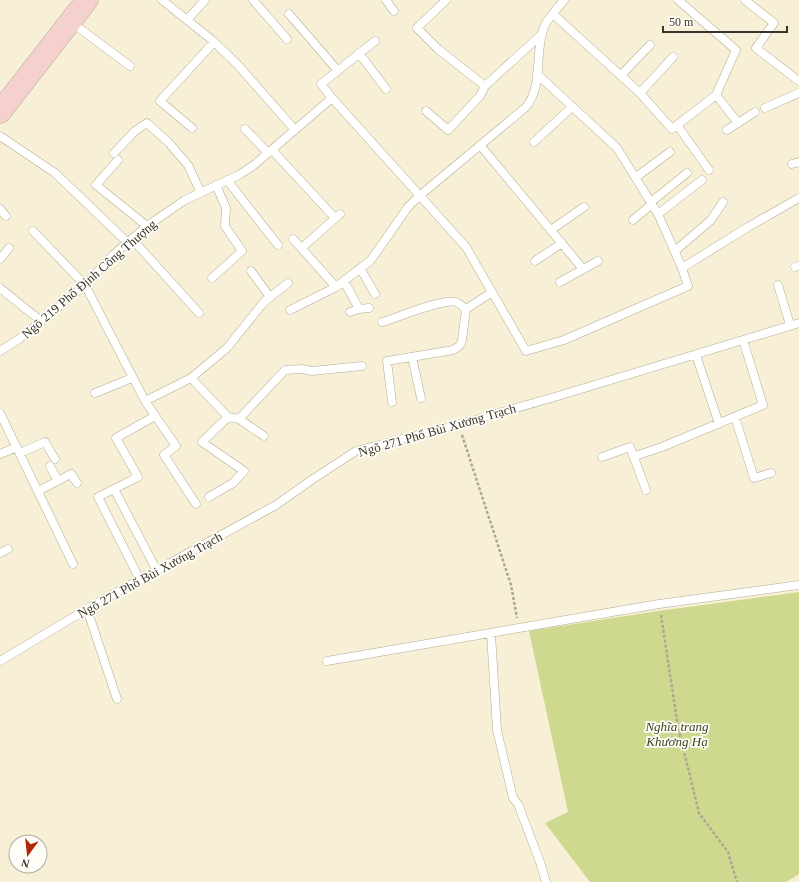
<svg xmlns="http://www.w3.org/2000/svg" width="799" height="882" font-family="Georgia,serif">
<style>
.green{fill:#ced98f}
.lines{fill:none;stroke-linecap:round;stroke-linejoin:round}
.lane-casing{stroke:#b1ab92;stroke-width:9}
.secondary-casing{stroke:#b1ab92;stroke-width:23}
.path{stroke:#aca692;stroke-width:2.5;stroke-dasharray:3 2;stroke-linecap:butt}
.lane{stroke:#fff;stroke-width:8}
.secondary{stroke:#f4d0ce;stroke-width:22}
.labels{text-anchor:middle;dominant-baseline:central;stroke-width:3.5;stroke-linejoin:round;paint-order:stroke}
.street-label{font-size:13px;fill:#38352b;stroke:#fffdf8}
.park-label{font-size:13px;font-style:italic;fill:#3d411c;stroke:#fffdf8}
</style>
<rect width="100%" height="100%" fill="#f8f0d6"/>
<path class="green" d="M799 592V874L786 882H590L545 823 568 812 529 631 658 611Z"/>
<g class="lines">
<g class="lane-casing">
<path id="lane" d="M162 0 212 40 237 64 295 130
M253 0 287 39
M386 0 394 11
M446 0 417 28 438 49 485 86 542 34
M745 0 774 23 756 48 799 81
M289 14 338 71
M553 14 640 93 672 129 716 95 736 50 678 0
M187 20 205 0
M71 22 130 66
M359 53 386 89
M537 74 617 148 658 214 682 268 748 227 799 198
M621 75 650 45
M640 93 673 57
M716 95 738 123
M332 98 321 84 375 41
M765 108 799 93
M426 111 448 130 480 96 485 86
M677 125 709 170
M192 128 160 101 214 42
M245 129 268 153
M727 130 755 112
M0 136 55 173 127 242
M534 142 572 107
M480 145 583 269
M272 150 335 218
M114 153 135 131 147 123 169 143 188 165 201 193
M118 160 96 185 147 226
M792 164 799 162
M636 177 670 152
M227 180 278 245
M651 202 687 173
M0 209 6 216
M658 214 702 180
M633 220 652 204
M551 230 584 207
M33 231 85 285 145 401 176 446 164 455 196 504
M132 239 199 313
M293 239 336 287
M305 245 340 214
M675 251 711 220 723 202
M0 259 9 248
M535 261 562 243
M795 267 799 266
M360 268 375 294
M251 271 270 297
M212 278 242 251 225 226 226 208 216 185
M344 281 359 309
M560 282 598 261
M778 285 790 325
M0 288 41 321
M466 309 491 293
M290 310 336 287 371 260 408 207 418 197 526 107C544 85 534 53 544 27 547 19 558 8 564 0
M350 312 359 309 369 308
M382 322C396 318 444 298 456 302 459 303 463 307 466 309
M0 351 19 339 85 285 113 255 147 226 185 200 239 175 254 165 332 98 466 247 526 351 564 340 688 286 682 268
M696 355 719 424
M412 357 421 398
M191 378 228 417 239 419 264 436
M95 393 132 378
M145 401 191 378 227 348 264 302 288 283
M392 402 387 361 453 350C458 347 461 346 462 340L466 309
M0 413 73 564
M735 417 754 478 771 473
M239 419 285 370 302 369 312 371 362 366
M20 453 45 442 55 459
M0 454 17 447
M635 456 662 447 763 405 743 340
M602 457 630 447 646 490
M50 466 58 481
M114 489 157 571
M38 491 71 474 77 483
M209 497 233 483 244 471 202 442 228 417
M0 553 8 549
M140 580 98 497 138 477 116 438 155 416
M87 609 117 699
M491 634 497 730 513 798 518 804 540 862 546 882
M0 661 97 603 276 505 316 477 356 451 475 420 558 396 799 323
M327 661 659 604 799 585"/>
</g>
<g class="secondary-casing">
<path id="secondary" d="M0 112 87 0"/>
</g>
<path class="path" d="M462 435 511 585 517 618
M661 615 678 727 699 813 728 852 737 882"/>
<use href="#lane" class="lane"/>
<use href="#secondary" class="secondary"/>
</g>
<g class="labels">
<g class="street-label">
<text transform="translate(89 279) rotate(-41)">Ngõ 219 Phố Định Công Thượng</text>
<text transform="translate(437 430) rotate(-16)">Ngõ 271 Phố Bùi Xương Trạch</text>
<text transform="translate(150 575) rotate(-29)">Ngõ 271 Phố Bùi Xương Trạch</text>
</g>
<g class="park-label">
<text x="677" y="726">Nghĩa trang<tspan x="677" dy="15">Khương Hạ</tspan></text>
</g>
</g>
<g transform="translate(28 854) rotate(195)"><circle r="19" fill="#fffdf8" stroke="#afada6"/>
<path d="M0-3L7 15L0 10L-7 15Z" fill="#b32709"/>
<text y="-6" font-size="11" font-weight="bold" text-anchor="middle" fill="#38352b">N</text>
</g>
<path d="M663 26v6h124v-6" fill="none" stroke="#38352b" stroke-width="2"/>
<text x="669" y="26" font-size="12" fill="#38352b" stroke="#fffdf8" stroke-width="3" paint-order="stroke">50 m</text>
</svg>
